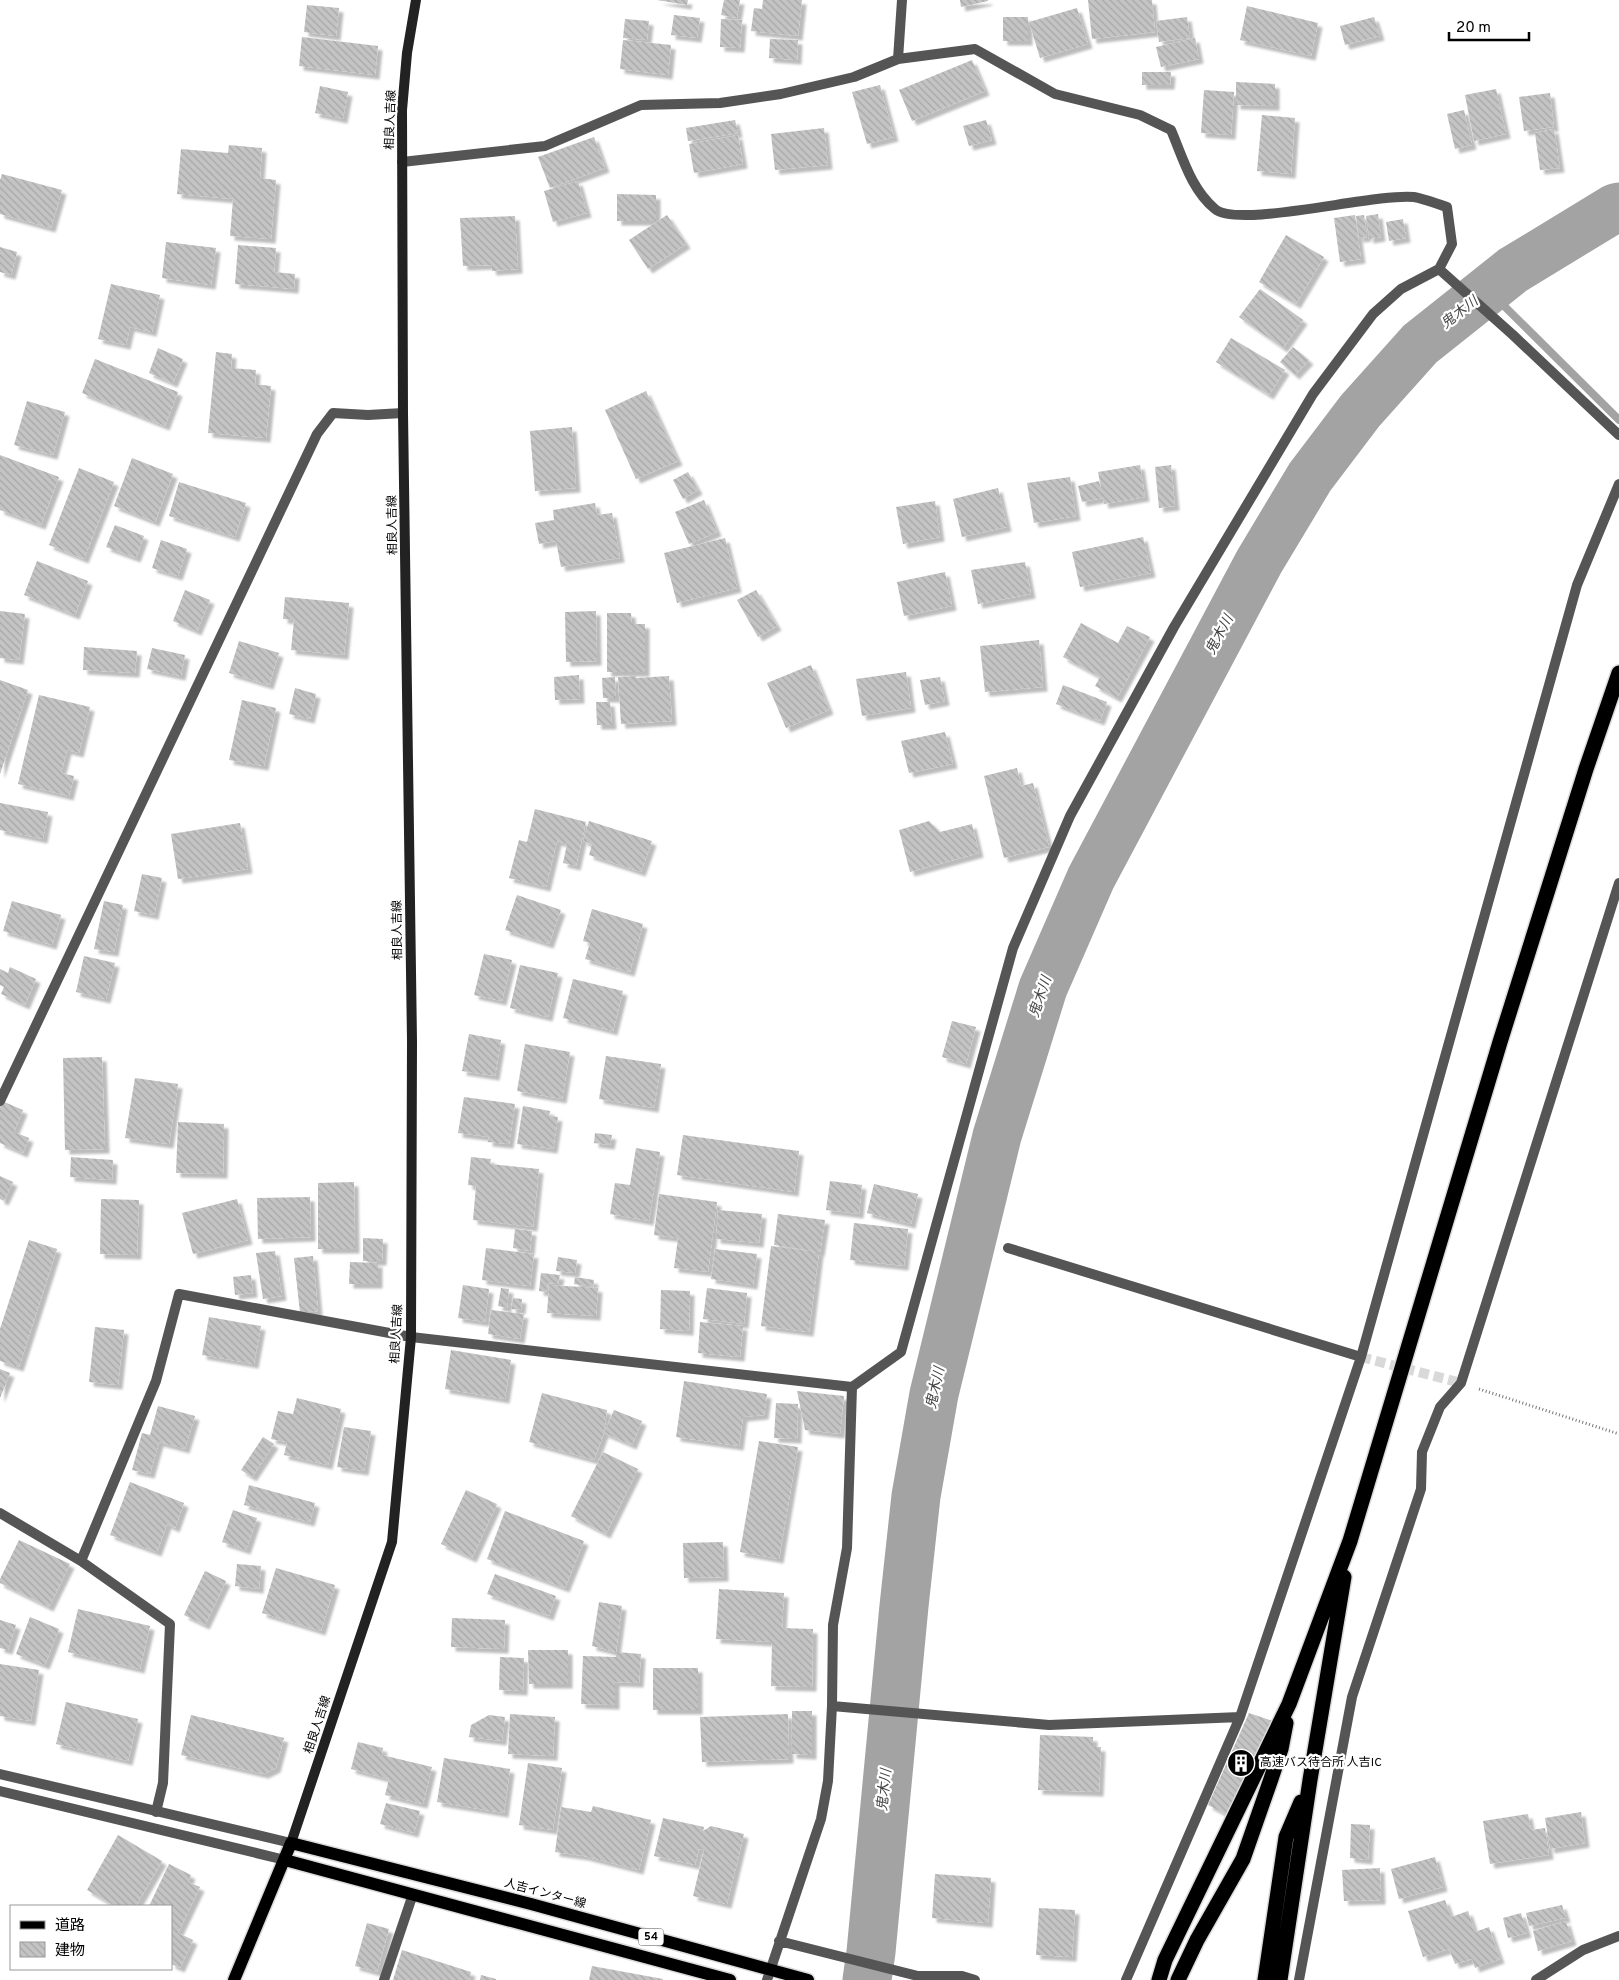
<svg xmlns="http://www.w3.org/2000/svg" width="1619" height="1980" font-family="Overpass,'Noto Sans JP',sans-serif">
<style>
.lines{fill:none;stroke-linecap:round;stroke-linejoin:round}
.stream{stroke:#a3a3a3;stroke-width:8}
.river{stroke:#a3a3a3;stroke-width:49}
.building{fill:url(#building-back-hatch);filter:url(#shadow)}
.minor-tunnel{stroke:#d9d9d9;stroke-width:10;stroke-dasharray:10 5;stroke-linecap:butt}
.primary-casing{stroke:#dbdbdb;stroke-width:15}
.motorway-casing{stroke:#dbdbdb;stroke-width:18}
.path{stroke:#777;stroke-width:3;stroke-dasharray:1 2.5;stroke-linecap:butt}
.minor{stroke:#555;stroke-width:10}
.tertiary{stroke:#555;stroke-width:10}
.secondary{stroke:#222;stroke-width:10}
.primary{stroke:#000;stroke-width:12}
.motorway{stroke:#000;stroke-width:15}
.labels{text-anchor:middle;dominant-baseline:central;stroke-width:4.5;stroke-linejoin:round;paint-order:stroke}
.shield{fill:#fff;stroke:#4c4c4c;stroke-width:1}
.shield-label{font-size:11px;font-weight:bold;fill:#000}
.street-label{font-size:12px;fill:#000;stroke:#fff}
.poi-label{font-size:12px;fill:#000;stroke:#fff;text-anchor:start}
.water-label{font-size:14px;font-style:italic;fill:#444;stroke:#fff}
</style>
<defs>
<pattern id="building-back-hatch" width="6" height="6" patternUnits="userSpaceOnUse" patternTransform="scale(1.25)"><rect width="6" height="6" fill="#c4c4c4"/><path d="M-1 5l2 2M0 0l6 6M5-1l2 2" fill="none" stroke="#a7a7a7"/></pattern>
<filter id="shadow"><feDropShadow dx="4.5" dy="4.5" stdDeviation="1" flood-color="#0004"/></filter>
</defs>
<rect width="100%" height="100%" fill="#fff"/>
<g class="lines">
<path class="stream" d="M1488 290 1619 420"/>
<path class="river" d="M867 1980 871 1952 904 1606 916 1496 934 1394 997 1136 1043 988 1091 878 1259 562 1310 477 1360 411 1420 344 1513 270 1615 208 1619 207"/>
</g>
<path class="building" d="M657 0H688L687 5Z
M724 0H740L737 18 721 15Z
M763 0H802L798 36 751 31 754 8 762 9Z
M960 0H988V1L961 7Z
M1088 0H1152L1155 32 1092 39Z
M307 5 339 8 336 36 304 32Z
M1247 6 1318 23 1311 56 1240 40Z
M1077 8 1088 44 1040 58 1029 22Z
M674 15 700 18 697 38 671 35Z
M1003 17H1028V41H1003Z
M1187 17 1190 38 1159 42 1156 21Z
M1374 17 1380 36 1345 45 1340 26Z
M625 19 649 21 647 40 623 38Z
M721 19 742 20 740 48 720 47Z
M302 37 378 46 375 75 299 66Z
M1195 38 1199 59 1161 67 1156 47Z
M770 39 798 40 797 60 769 58Z
M623 40 671 45 668 75 620 69Z
M972 60 985 91 912 121 899 90Z
M1142 72H1171L1170 85H1142Z
M1236 82 1275 84V106L1236 105Z
M880 85 894 137 867 144 852 92Z
M320 86 348 92 343 119 315 113Z
M1496 89 1506 134 1474 141 1465 95Z
M1204 90 1234 92 1231 135 1201 133Z
M1550 93 1554 127 1524 131 1519 97Z
M1464 110 1472 145 1455 149 1447 114Z
M1262 115 1295 118 1291 174 1257 171Z
M735 120 738 133 688 141 686 128Z
M986 120 992 140 969 146 963 126Z
M824 128 828 165 775 170 771 134Z
M1554 129 1560 168 1540 170 1535 133Z
M738 135 743 164 694 173 689 144Z
M594 137 605 168 550 188 538 157Z
M229 145 262 148 260 178 276 180 271 239 230 236 233 199 177 194 181 149 228 153Z
M2 174 62 190 51 228 0 214V180Z
M578 181 587 213 553 222 544 191Z
M617 194 656 195V221H617Z
M1378 214 1381 237 1369 239 1366 216Z
M667 215 686 244 648 269 629 240Z
M1355 215 1361 259 1340 262 1334 218Z
M1364 215 1367 237 1359 238 1356 216Z
M515 216 518 269 492 271 491 265 463 266 460 218Z
M1403 219 1406 238 1389 241 1386 222Z
M1286 235 1324 257 1296 304 1259 282Z
M166 242 216 248 211 285 162 278Z
M238 245 276 248 274 272 295 274 294 289 235 284Z
M0 247 17 252 11 275 0 272Z
M111 284 160 295 152 332 130 327 126 345 98 339Z
M1260 289 1303 320 1283 348 1239 317Z
M1231 338 1285 370 1269 395 1216 362Z
M1293 347 1309 360 1295 375 1280 362Z
M158 348 183 359 173 383 149 373Z
M216 352 232 354 231 368 256 370 255 384 271 386 266 438 208 433Z
M95 359 178 392 165 426 82 393Z
M646 391 678 461 636 479 605 410Z
M27 401 65 412 53 455 14 445Z
M572 427 576 488 535 491 530 431Z
M0 455 59 477 41 525 0 510Z
M132 458 173 474 155 522 114 506Z
M1140 465 1145 497 1104 504 1103 498 1082 502 1078 486 1099 481 1102 493 1098 472Z
M1171 465 1175 506 1159 508 1155 467Z
M79 468 114 482 84 559 49 545Z
M688 472 698 490 683 499 673 480Z
M1070 477 1076 516 1034 523 1027 483Z
M179 482 246 503 235 537 169 516Z
M998 488 1007 527 962 537 953 499Z
M704 500 717 532 689 544 675 512Z
M935 501 940 537 903 544 896 507Z
M595 503 597 515 612 513 620 558 561 567 556 541 539 544 535 523 554 520 553 510Z
M115 525 144 536 136 558 106 547Z
M1143 537 1151 573 1080 587 1072 552Z
M725 538 737 588 677 603 664 553Z
M161 540 187 549 178 576 152 568Z
M37 561 88 581 75 615 24 595Z
M1025 562 1031 594 978 604 971 570Z
M945 572 952 606 904 616 897 582Z
M185 590 210 600 197 631 173 621Z
M756 590 777 626 758 637 737 600Z
M285 597 349 603 344 655 291 650 294 620 283 619Z
M0 611 25 614 19 660 0 658Z
M596 611 597 661 566 662 565 612Z
M607 613H631L632 624H645V672H607Z
M1081 623 1118 643 1127 626 1150 637 1117 698 1095 686 1100 677 1063 657Z
M1039 640 1043 687 985 692 980 646Z
M239 641 279 653 269 685 229 673Z
M84 647 137 651 135 673 83 670Z
M152 648 185 655 181 676 147 669Z
M811 665 829 710 786 728 767 683Z
M906 672 911 708 862 716 856 679Z
M579 675 580 699 555 700 554 677Z
M636 676V678L669 676 672 721 621 724 618 677Z
M615 677 616 698H603L602 678Z
M940 677 945 701 925 705 920 680Z
M0 680 28 690 0 774Z
M1063 685 1107 702 1100 721 1056 704Z
M295 688 316 694 310 719 289 714Z
M39 695 90 707 79 753 67 750 61 773 74 776 69 796 18 784Z
M242 700 276 708 264 766 229 760Z
M596 702H610L612 725H597Z
M945 732 953 764 909 773 901 741Z
M1017 768 1021 786 1033 783 1049 847 1004 858 984 776Z
M0 803 48 812 43 839 0 830Z
M535 809 586 822 576 866 563 863 567 844 557 841 546 887 509 878 519 840 527 842Z
M589 821 652 841 641 872 589 855 592 844 583 841Z
M929 821 940 832 972 824 979 853 910 872 899 830Z
M240 823 248 869 178 879 171 834Z
M142 874 162 878 154 915 134 911Z
M517 895 561 910 549 944 505 930Z
M12 901 61 915 52 945 3 931Z
M104 901 123 905 114 952 94 949Z
M592 909 643 924 630 972 585 959 590 943 583 941Z
M484 954 512 960 502 1001 474 995Z
M84 956 115 963 106 999 76 992Z
M520 965 558 973 548 1017 510 1008Z
M10 967 36 979 25 1005 1 994 4 987 0 985V969L8 973Z
M573 979 623 991 613 1031 563 1018Z
M952 1021 976 1027 966 1064 942 1057Z
M469 1034 501 1040 495 1076 462 1071Z
M525 1044 570 1052 562 1099 517 1091Z
M606 1056 661 1064 654 1108 599 1099Z
M102 1057 105 1149 65 1150 63 1058Z
M135 1078 178 1084 169 1144 125 1138Z
M464 1097 515 1104 509 1144 488 1142 489 1137 458 1133Z
M2 1101 23 1110 14 1132 29 1138 23 1153 0 1143V1106Z
M523 1106 550 1111 549 1116 558 1117 553 1149 517 1144Z
M178 1122 224 1124 223 1174 176 1173Z
M595 1133 612 1135 610 1145 594 1143Z
M683 1135 799 1151 794 1192 677 1175Z
M636 1148 660 1152 649 1221 610 1214 615 1183 630 1185Z
M71 1157 113 1160 112 1180 70 1177Z
M471 1157 491 1159 490 1164 539 1169 533 1227 473 1220 476 1186 468 1185Z
M0 1176 13 1182 4 1201 0 1199Z
M830 1181 862 1185 859 1214 826 1210Z
M354 1182 355 1249H318V1183Z
M874 1184 918 1194 911 1224 867 1213Z
M659 1194 717 1202 708 1272 674 1268 678 1238 654 1235Z
M310 1197 311 1237 258 1239 257 1198Z
M101 1199 139 1200 137 1255 100 1254Z
M237 1199 248 1240 193 1254 182 1213Z
M718 1210 762 1214 759 1243 716 1239Z
M778 1214 825 1220 820 1252 774 1245Z
M854 1223 908 1229 904 1266 850 1260Z
M515 1229 532 1231 530 1251 513 1248Z
M363 1238 383 1239 382 1261H363Z
M29 1240 57 1249 19 1367 0 1361V1329Z
M771 1246 819 1252 809 1332 761 1326Z
M486 1248 534 1254 530 1286 482 1280Z
M715 1249 757 1254 753 1285 711 1279Z
M275 1251 282 1296 263 1299 256 1253Z
M313 1256 318 1311 300 1313 294 1258Z
M558 1257 577 1260 575 1273 556 1271Z
M350 1262 378 1263V1284H349Z
M541 1273 560 1275 558 1284 548 1283 546 1292 539 1291Z
M251 1275 253 1293 235 1295 233 1277Z
M575 1277 594 1280 593 1287 574 1284Z
M463 1285 489 1289 485 1322 458 1318Z
M549 1285 598 1288 596 1316 547 1313Z
M501 1288 509 1289 507 1308 498 1306Z
M707 1288 747 1293 744 1324 703 1319Z
M661 1290 690 1291 689 1331 660 1329Z
M513 1298 522 1299 521 1310 511 1309Z
M491 1310 524 1314 520 1339 488 1334Z
M209 1317 261 1326 254 1364 202 1355Z
M700 1322 743 1326 740 1357 698 1353Z
M95 1327 124 1330 118 1385 89 1382Z
M451 1350 511 1360 505 1399 445 1389Z
M0 1369 10 1373 0 1398Z
M684 1381 767 1394 764 1415 743 1417 739 1446 676 1437Z
M797 1391 844 1396 840 1434 805 1430Z
M542 1393 607 1410 604 1433 614 1410 642 1421 632 1445 604 1433 594 1460 529 1442Z
M297 1398 341 1409 328 1465 284 1455 287 1442 271 1439 278 1411 293 1414Z
M776 1403 798 1404 797 1439 774 1438Z
M158 1406 195 1416 185 1449 159 1442 150 1474 132 1470 142 1433 150 1435Z
M344 1427 371 1431 364 1471 337 1467Z
M263 1437 274 1444 252 1477 241 1470Z
M759 1441 798 1447 779 1559 740 1552Z
M603 1452 638 1469 606 1534 571 1516Z
M130 1482 184 1503 175 1528 167 1524 157 1552 110 1535Z
M249 1485 315 1503 310 1522 244 1505Z
M466 1490 497 1504 472 1558 441 1544Z
M233 1510 257 1518 246 1550 222 1542Z
M505 1511 584 1541 565 1588 487 1559Z
M19 1540 70 1564 49 1607 0 1583V1579Z
M723 1542 724 1577 684 1578 683 1543Z
M237 1564 261 1566 259 1589 235 1586Z
M276 1568 335 1585 321 1631 262 1613Z
M205 1571 226 1581 205 1625 184 1615Z
M495 1574 556 1596 549 1616 487 1594Z
M719 1589 784 1593 782 1628 813 1629 812 1687 771 1686 772 1642 716 1639Z
M599 1602 622 1606 616 1652 592 1646Z
M78 1609 150 1626 140 1669 68 1652Z
M30 1617 59 1629 45 1665 16 1654Z
M452 1618 505 1620 504 1649 451 1647Z
M0 1620 16 1625 8 1650 0 1648Z
M528 1650H568V1684H529Z
M616 1652 641 1654 639 1683 615 1682V1705L581 1704 583 1656 616 1657Z
M500 1657 524 1658 523 1691 499 1690Z
M0 1664 39 1670 31 1721 0 1716Z
M653 1668H698V1710H653Z
M66 1702 138 1719 128 1761 56 1744Z
M792 1711H812V1755L792 1754Z
M1249 1713 1273 1721 1231 1817 1208 1805Z
M510 1714 555 1717 553 1756 508 1754Z
M788 1714 789 1759 702 1762 700 1717Z
M191 1715 284 1738 276 1768 264 1774 181 1755Z
M489 1715 505 1717 502 1741 469 1737 471 1725Z
M1040 1735 1093 1737V1747H1101L1099 1792 1038 1790Z
M358 1742 383 1748 382 1755 432 1767 423 1804 385 1795 389 1779 351 1769Z
M444 1758 510 1769 504 1813 437 1802Z
M528 1763 562 1768 553 1830 519 1825Z
M386 1803 420 1811 414 1833 380 1824Z
M593 1806 651 1820 639 1870 584 1856 555 1852 561 1807 591 1812Z
M1581 1812 1585 1843 1550 1849 1545 1818Z
M1528 1814 1531 1830 1545 1828 1549 1855 1490 1864 1483 1821Z
M663 1818 704 1827 703 1831 711 1826 744 1834 727 1904 693 1896 704 1850 699 1849 695 1865 654 1856Z
M1351 1824 1370 1825 1368 1860 1350 1858Z
M118 1835 162 1861 136 1906H115L87 1890Z
M1435 1857 1443 1887 1399 1899 1391 1869Z
M169 1864 191 1875 188 1882 200 1887 178 1933 193 1940 180 1968 171 1964V1906H149Z
M1380 1868 1381 1900 1344 1901 1342 1870Z
M935 1874 991 1878 988 1923 932 1918Z
M1445 1900 1451 1917 1468 1911 1475 1932 1489 1927 1500 1959 1475 1968 1472 1959 1455 1964 1449 1949 1423 1957 1408 1911Z
M1562 1905 1566 1918 1529 1926 1526 1913Z
M1039 1908 1075 1910 1072 1957 1036 1955Z
M1521 1913 1527 1933 1508 1938 1503 1918Z
M1566 1921 1572 1941 1538 1951 1533 1931Z
M367 1923 389 1929 377 1972 355 1966Z
M402 1950 471 1972 469 1980H393Z
M592 1966 663 1979V1980H589Z
M481 1975 496 1979V1980H480Z"/>
<g class="lines">
<path class="minor-tunnel" d="M1361 1357 1461 1383"/>
<g class="primary-casing">
<path id="primary" d="M285 1860 730 1980
M234 1980 291 1843 531 1904 808 1980"/>
</g>
<g class="motorway-casing">
<path id="motorway" d="M1159 1980 1165 1960 1289 1704 1350 1541 1500 1042 1586 769 1619 673
M1178 1980 1197 1940 1243 1859 1271 1779 1281 1749 1286 1723
M1265 1980 1286 1837 1301 1802
M1280 1980 1310 1780 1344 1577"/>
</g>
<path class="path" d="M1479 1389 1619 1434"/>
<path class="minor" d="M898 59 902 0
M1439 269 1513 335 1619 435
M0 1101 317 434 333 413 368 415 403 413
M1008 1248 1361 1357
M0 1513 81 1561 170 1624 163 1783 156 1812
M81 1561 156 1381 179 1294 411 1337 852 1387 901 1352 1013 948 1070 816 1174 627 1313 394 1373 314 1401 289 1439 269 1452 244 1447 207C1437 204 1425 199 1414 197 1374 193 1239 229 1215 209 1191 189 1183 158 1171 130L1140 115 1055 94 975 49 898 59 854 77 781 94 720 103 641 105 545 146 402 162
M832 1706 1049 1725 1240 1717
M779 1941 918 1976
M384 1980 413 1894
M767 1980 821 1819 828 1781 832 1706 833 1625 847 1548 852 1387
M919 1980 918 1976H962L975 1980
M1126 1980 1240 1717 1361 1357 1577 585 1619 484
M1299 1980 1352 1697 1421 1489 1422 1452 1440 1407 1461 1383 1619 883
M1536 1980 1583 1950 1619 1936"/>
<path class="tertiary" d="M0 1774 291 1843
M0 1791 285 1860"/>
<path class="secondary" d="M291 1843 392 1542 411 1337 412 1041 403 413 402 110 407 53 416 0"/>
<use href="#primary" class="primary"/>
<use href="#motorway" class="motorway"/>
</g>
<defs>
<g id="building-disc" transform="scale(1.4375)"><circle r="9.5" fill="#000" stroke="#fff"/><path d="M-4-6H4V6H1V3H-1V6H-4ZM-2.5-4.3h1.7v1.8h-1.7ZM.8-4.3h1.7v1.8H.8ZM-2.5-1h1.7V.8h-1.7ZM.8-1h1.7V.8H.8Z" fill="#fff"/></g>
</defs>
<g fill-rule="evenodd">
<use href="#building-disc" x="1241" y="1763"/>
</g>
<g class="labels">
<rect class="shield" x="638.5" y="1928.5" width="25" height="17" rx="4"/>
<g class="shield-label">
<text x="651" y="1937">54</text>
</g>
<g class="street-label">
<text transform="translate(391 120) rotate(-88)">相良人吉線</text>
<text transform="translate(393 525) rotate(-91)">相良人吉線</text>
<text transform="translate(398 930) rotate(-91)">相良人吉線</text>
<text transform="translate(397 1334) rotate(-87)">相良人吉線</text>
<text transform="translate(318 1725) rotate(-72)">相良人吉線</text>
<text transform="translate(545 1894) rotate(15)">人吉インター線</text>
</g>
<g class="poi-label">
<text x="1260" y="1763">高速バス待合所 人吉IC</text>
</g>
<g class="water-label">
<text transform="translate(1460 313) rotate(-38)">鬼木川</text>
<text transform="translate(1220 635) rotate(-62)">鬼木川</text>
<text transform="translate(1041 997) rotate(-71)">鬼木川</text>
<text transform="translate(936 1388) rotate(-78)">鬼木川</text>
<text transform="translate(885 1790) rotate(-84)">鬼木川</text>
</g>
</g>
<rect x="10" y="1905" width="162" height="65" fill="#ffffff" stroke="#999999"/>
<rect x="20" y="1921" width="25" height="8" fill="#000000" stroke="#999999"/>
<text x="55" y="1930" font-size="15" fill="#000000">道路</text>
<rect x="20" y="1942" width="25" height="15" fill="url(#building-back-hatch)" stroke="#999999"/>
<text x="55" y="1955" font-size="15" fill="#000000">建物</text>
<path d="M1449 32v8h80v-8" fill="none" stroke="#000000" stroke-width="2.5"/>
<text x="1456" y="32" font-size="15" fill="#000000" stroke="#ffffff" stroke-width="4" paint-order="stroke">20 m</text>
</svg>
